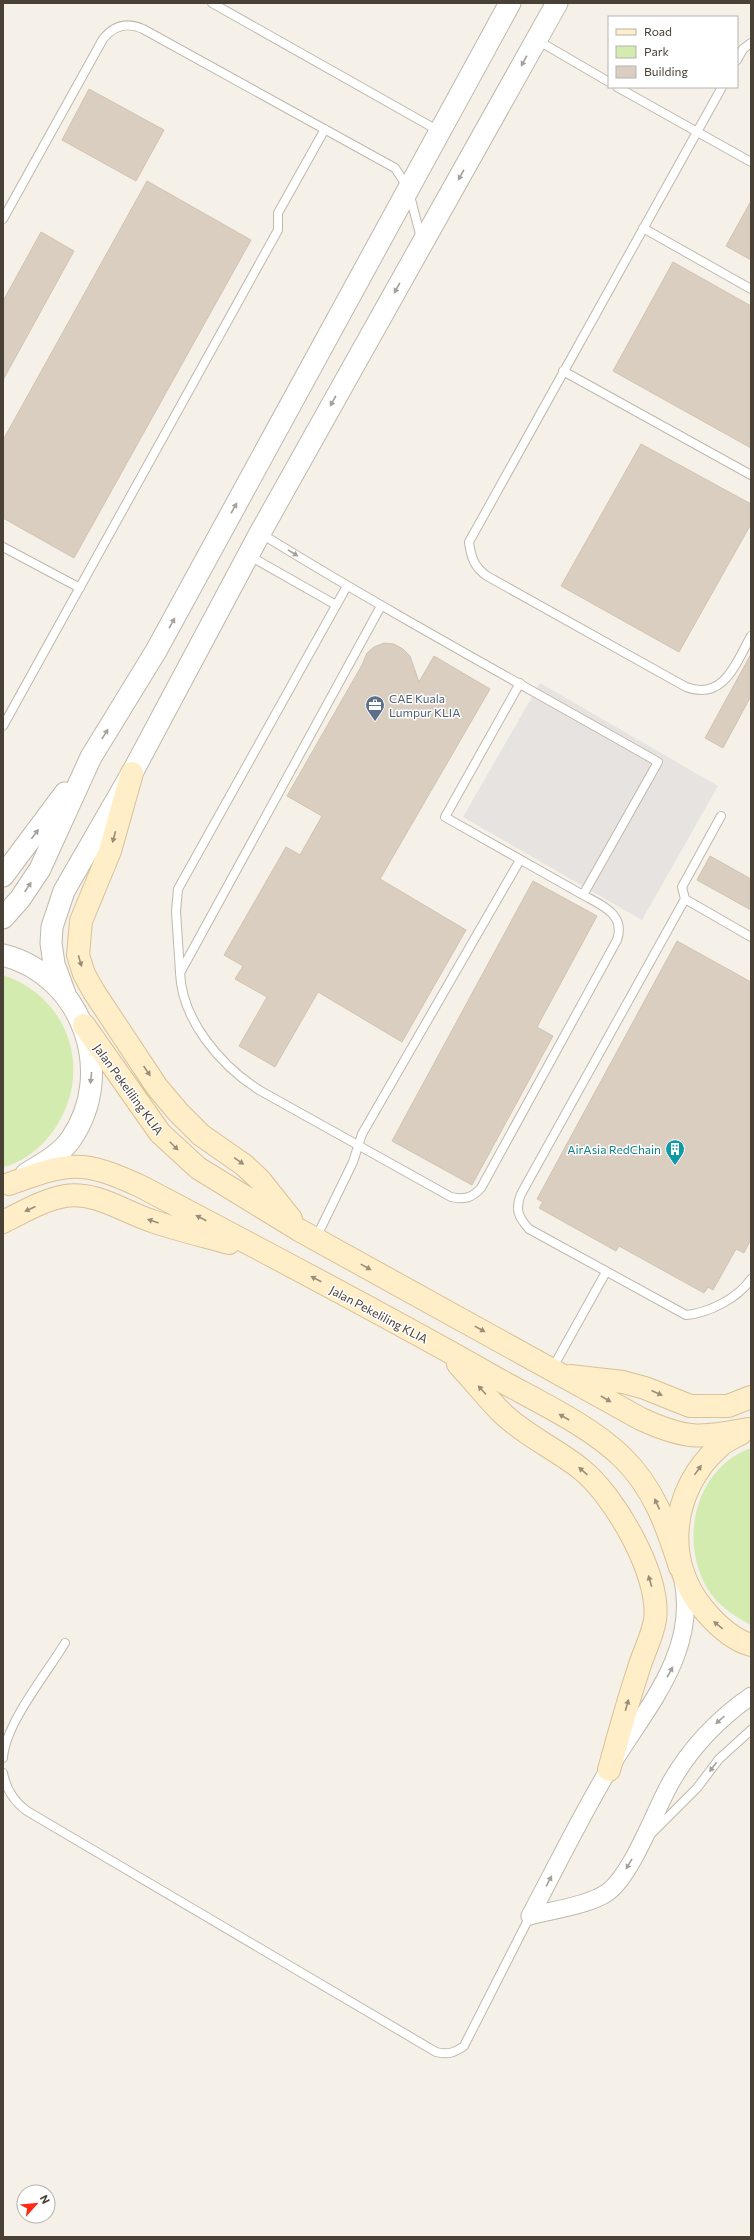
<svg xmlns="http://www.w3.org/2000/svg" width="754" height="2240" font-family="Commissioner,sans-serif">
<style>
.green{fill:#d4ebaf}
.parking{fill:#e6e3e0}
.building{fill:#dacec0;stroke:#d3c3b0}
.lines{fill:none;stroke-linecap:round;stroke-linejoin:round}
.service-casing{stroke:#c1b8aa;stroke-width:10}
.minor-casing{stroke:#c1b8aa;stroke-width:19}
.tertiary-casing{stroke:#c1b8aa;stroke-width:23}
.secondary-casing{stroke:#d8c296;stroke-width:24}
.service{stroke:#fff;stroke-width:8}
.minor{stroke:#fff;stroke-width:17}
.tertiary{stroke:#fff;stroke-width:21}
.secondary{stroke:#ffeec8;stroke-width:22}
.oneway{fill:#a4a09a}
.oneway2{fill:#9b8e78}
.labels{text-anchor:middle;dominant-baseline:central;stroke-width:3;stroke-linejoin:round;paint-order:stroke}
.service-label{font-size:12px;fill:#4e5e75;stroke:#fff;text-anchor:start}
.street-label{font-size:12px;fill:#494036;stroke:#fff}
.culture-label{font-size:12px;fill:#0d838f;stroke:#fff;text-anchor:end}
</style>
<rect width="100%" height="100%" fill="#f5f0e8"/>
<path class="green" d="M3 975C75 999 96 1083 46 1140 36 1151 19 1164 3 1167Z
M751 1448V1625C734 1616 717 1605 707 1588 679 1540 695 1468 751 1448Z"/>
<path class="parking" d="M540 683 718 786 642 920 463 817Z"/>
<path class="building" d="M89 89 164 130 136 181 62 140Z
M147 181 251 240 74 558 3 518V440Z
M751 201V260L726 246Z
M41 232 74 251 3 380V301Z
M673 262 751 306V448L613 371Z
M641 444 751 504V524L679 652 561 586Z
M384 643 394 644 403 649 410 656 419 682 434 656 490 689 380 879 466 930 402 1042 318 992 275 1067 239 1046 267 997 235 979 243 966 224 955 286 847 300 855 322 816 287 796 362 665 367 653 374 647Z
M751 654V696L723 748 705 738Z
M710 856 751 879V910L697 880Z
M533 881 597 916 537 1027 553 1036 472 1185 392 1141Z
M677 941 751 982V1239L744 1253 736 1249 713 1290 708 1287 704 1293 619 1246 616 1251 539 1208 543 1202 537 1199Z"/>
<g class="lines">
<g class="service-casing">
<path id="service" d="M212 3 439 131
M537 40 609 82
M737 60 743 49 751 43
M617 87 751 162
M722 87 469 542C471 557 474 567 487 576L686 687C724 701 736 663 751 636
M3 219 103 39C114 25 127 22 143 29L395 168 408 188 421 238
M643 228 751 289
M563 371 751 475
M260 533C391 614 525 686 658 762L583 895 445 817 520 683
M3 547 80 588
M248 555 336 605
M381 606 180 973C182 1020 220 1065 259 1090L451 1197C464 1200 472 1198 481 1188L617 940C626 914 601 905 583 895
M3 726 278 230V213L325 129
M721 816 682 887 685 899 521 1194C515 1209 518 1217 529 1229L686 1315C709 1313 738 1298 751 1279
M685 899 751 937
M180 972 176 911 178 889 347 586
M316 1238 353 1162 362 1134 520 860
M552 1369 606 1272
M3 1758C5 1724 47 1673 65 1643
M3 1773C6 1789 13 1801 27 1811L436 2052C448 2055 454 2053 464 2046L530 1916
M652 1833 697 1788 719 1759 751 1730"/>
</g>
<g class="minor-casing">
<path id="minor" d="M530 1916C556 1867 581 1816 609 1769 644 1710 698 1654 683 1580
M530 1916C553 1910 590 1905 608 1892 633 1873 655 1810 671 1782 691 1747 718 1719 751 1696"/>
</g>
<g class="tertiary-casing">
<path id="tertiary" d="M3 876 65 793
M3 918 20 899 40 869 91 757 156 651 510 3
M3 955C82 975 117 1072 71 1139 60 1155 42 1164 26 1174
M65 994 54 964 51 943 52 927 64 891 132 773 260 533 557 3"/>
</g>
<g class="secondary-casing">
<path id="secondary" d="M132 773 110 851 81 921 78 955 84 974 94 992 157 1087 178 1112 201 1135 244 1165 260 1180 291 1219
M84 1025 160 1133 198 1168 299 1230 641 1419C687 1440 699 1438 748 1429
M9 1184C70 1162 82 1159 142 1187 257 1248 373 1308 487 1373 530 1398 587 1423 622 1457 654 1488 667 1526 680 1567
M3 1222C23 1212 43 1200 65 1196 96 1191 124 1212 152 1221 178 1230 204 1236 229 1243
M458 1364C473 1380 487 1398 502 1413 526 1436 556 1449 581 1469 615 1496 661 1576 655 1620 652 1638 643 1653 638 1671 627 1704 618 1737 609 1770
M570 1376 623 1382 645 1388 690 1406H728L751 1397
M740 1434C733 1438 724 1441 719 1447 671 1489 662 1562 705 1611 717 1625 733 1640 751 1645"/>
</g>
<use href="#service" class="service"/>
<use href="#minor" class="minor"/>
<use href="#tertiary" class="tertiary"/>
<use href="#secondary" class="secondary"/>
</g>
<defs><path id="oneway-solid" d="M-6-.8H1V-3.2L6.5 0L1 3.2V.8H-6Z"/></defs>
<g class="oneway">
<use href="#oneway-solid" transform="translate(524 61) rotate(119)"/>
<use href="#oneway-solid" transform="translate(461 175) rotate(119)"/>
<use href="#oneway-solid" transform="translate(397 288) rotate(119)"/>
<use href="#oneway-solid" transform="translate(333 401) rotate(119)"/>
<use href="#oneway-solid" transform="translate(234 508) rotate(-61)"/>
<use href="#oneway-solid" transform="translate(293 553) rotate(32)"/>
<use href="#oneway-solid" transform="translate(172 623) rotate(-61)"/>
<use href="#oneway-solid" transform="translate(105 734) rotate(-58)"/>
<use href="#oneway-solid" transform="translate(35 834) rotate(-53)"/>
<use href="#oneway-solid" transform="translate(28 887) rotate(-57)"/>
<use href="#oneway-solid" transform="translate(91 1078) rotate(96)"/>
<use href="#oneway-solid" transform="translate(670 1672) rotate(-61)"/>
<use href="#oneway-solid" transform="translate(720 1720) rotate(138)"/>
<use href="#oneway-solid" transform="translate(713 1767) rotate(127)"/>
<use href="#oneway-solid" transform="translate(629 1864) rotate(121)"/>
<use href="#oneway-solid" transform="translate(549 1881) rotate(-62)"/>
</g>
<g class="oneway2">
<use href="#oneway-solid" transform="translate(114 837) rotate(105)"/>
<use href="#oneway-solid" transform="translate(80 961) rotate(74)"/>
<use href="#oneway-solid" transform="translate(147 1071) rotate(56)"/>
<use href="#oneway-solid" transform="translate(174 1146) rotate(45)"/>
<use href="#oneway-solid" transform="translate(239 1161) rotate(35)"/>
<use href="#oneway-solid" transform="translate(30 1209) rotate(155)"/>
<use href="#oneway-solid" transform="translate(201 1218) rotate(-152)"/>
<use href="#oneway-solid" transform="translate(153 1221) rotate(-161)"/>
<use href="#oneway-solid" transform="translate(366 1267) rotate(29)"/>
<use href="#oneway-solid" transform="translate(316 1279) rotate(-152)"/>
<use href="#oneway-solid" transform="translate(480 1329) rotate(29)"/>
<use href="#oneway-solid" transform="translate(482 1390) rotate(-132)"/>
<use href="#oneway-solid" transform="translate(657 1393) rotate(24)"/>
<use href="#oneway-solid" transform="translate(606 1399) rotate(30)"/>
<use href="#oneway-solid" transform="translate(564 1417) rotate(-150)"/>
<use href="#oneway-solid" transform="translate(698 1470) rotate(-54)"/>
<use href="#oneway-solid" transform="translate(583 1471) rotate(-139)"/>
<use href="#oneway-solid" transform="translate(657 1504) rotate(-115)"/>
<use href="#oneway-solid" transform="translate(650 1581) rotate(-106)"/>
<use href="#oneway-solid" transform="translate(718 1625) rotate(-141)"/>
<use href="#oneway-solid" transform="translate(627 1705) rotate(-74)"/>
</g>
<defs>
<g id="office-pin" transform="scale(1)"><path d="M0 17L-7.5 6A9.5 9.5 0 1 1 7.5 6Z" fill="#5c6f8a" stroke="#fff"/><path d="M-6-3h4V-5.5h4V-3h4V5H-6ZM-1-4.5V-3h2v-1.5ZM-6 0V1H6V0Z" fill="#fff"/></g>
<g id="building-pin" transform="scale(1)"><path d="M0 17L-7.5 6A9.5 9.5 0 1 1 7.5 6Z" fill="#0f9aa8" stroke="#fff"/><path d="M-4-6H4V6H1V3H-1V6H-4ZM-2.5-4.3h1.7v1.8h-1.7ZM.8-4.3h1.7v1.8H.8ZM-2.5-1h1.7V.8h-1.7ZM.8-1h1.7V.8H.8Z" fill="#fff"/></g>
</defs>
<g fill-rule="evenodd">
<use href="#office-pin" x="375" y="705"/>
<use href="#building-pin" x="675" y="1149"/>
</g>
<g class="labels">
<g class="service-label">
<text x="389" y="698">CAE Kuala<tspan x="389" dy="14">Lumpur KLIA</tspan></text>
</g>
<g class="street-label">
<text transform="translate(129 1089) rotate(54)">Jalan Pekeliling KLIA</text>
<text transform="translate(379 1314) rotate(28)">Jalan Pekeliling KLIA</text>
</g>
<g class="culture-label">
<text x="661" y="1149">AirAsia RedChain</text>
</g>
</g>
<rect width="754" height="2240" fill="none" stroke="#494036" stroke-width="8"/>
<rect x="608" y="16" width="130" height="72" fill="#ffffff" stroke="#b6b3af"/>
<rect x="616" y="29" width="20" height="6" fill="#ffeec8" stroke="#b6b3af"/>
<text x="644" y="36" font-size="12" fill="#494036">Road</text>
<rect x="616" y="46" width="20" height="12" fill="#d4ebaf" stroke="#b6b3af"/>
<text x="644" y="56" font-size="12" fill="#494036">Park</text>
<rect x="616" y="66" width="20" height="12" fill="#dacec0" stroke="#b6b3af"/>
<text x="644" y="76" font-size="12" fill="#494036">Building</text>
<g transform="translate(36 2204) rotate(63)"><circle r="19" fill="#ffffff" stroke="#b6b3af"/>
<path d="M0-3L7 15L0 10L-7 15Z" fill="#ff2915"/>
<text y="-6" font-size="11" font-weight="bold" text-anchor="middle" fill="#494036">N</text>
</g>
</svg>
